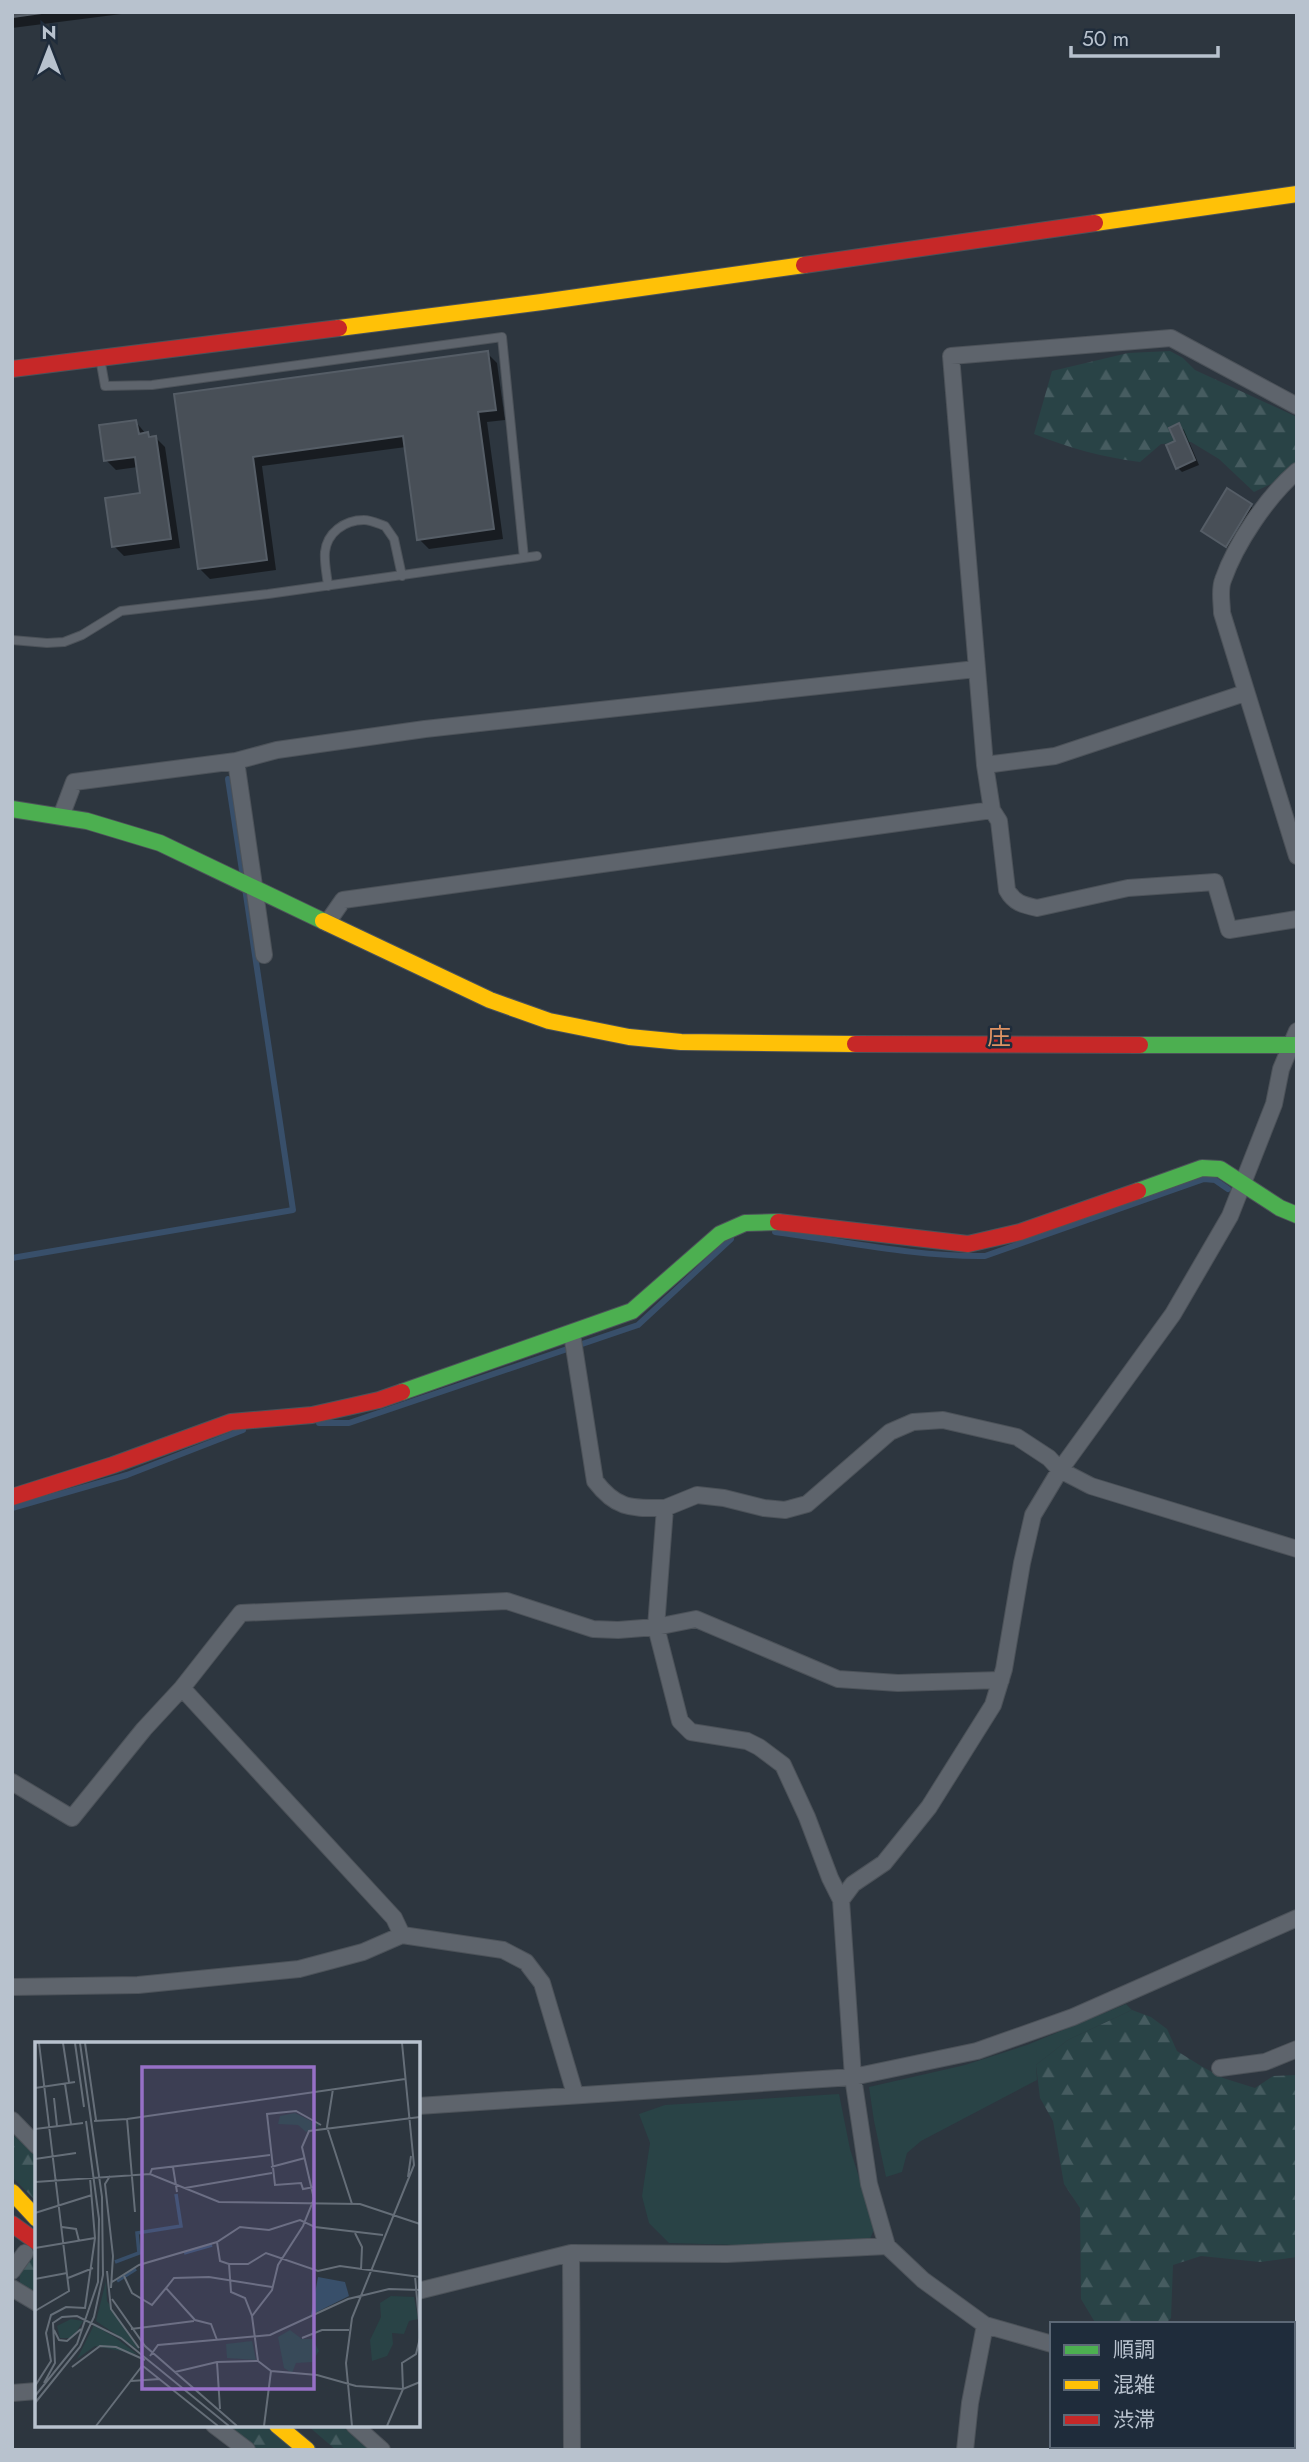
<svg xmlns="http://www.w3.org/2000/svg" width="1309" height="2462" font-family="Jost,'Noto Sans JP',sans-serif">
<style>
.grass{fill:#294346}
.forest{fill:url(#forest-firs)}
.shadow{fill:#0007}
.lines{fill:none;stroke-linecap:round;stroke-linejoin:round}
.stream{stroke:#384f6a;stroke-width:6}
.building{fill:#484f57;stroke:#555d66;stroke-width:2}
.lane-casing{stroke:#4c5259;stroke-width:10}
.street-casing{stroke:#4c5259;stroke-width:18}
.fast-casing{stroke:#4c5259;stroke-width:18}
.slow-casing{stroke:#4c5259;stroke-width:18}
.jam-casing{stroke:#4c5259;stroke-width:18}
.lane{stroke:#5e646c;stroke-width:8}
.street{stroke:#5e646c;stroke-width:16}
.fast{stroke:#4caf50;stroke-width:16}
.slow{stroke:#ffc107;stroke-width:16}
.jam{stroke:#c62828;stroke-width:16}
.labels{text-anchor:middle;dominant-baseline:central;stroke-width:5;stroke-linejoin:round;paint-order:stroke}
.quarter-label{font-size:24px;fill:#de9364;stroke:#1f2c3b}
.inset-river{fill:none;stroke:#384f6a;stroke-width:3.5}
.inset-road{fill:none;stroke:#656e78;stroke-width:2}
.view{fill:#9670c6;fill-opacity:0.15;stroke:#9670c6;stroke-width:3.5}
.inset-edge{fill:none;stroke:#b8c2ce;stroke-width:3.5}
</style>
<defs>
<pattern id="forest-firs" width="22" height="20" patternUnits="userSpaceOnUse" patternTransform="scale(1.75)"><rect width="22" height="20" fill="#294346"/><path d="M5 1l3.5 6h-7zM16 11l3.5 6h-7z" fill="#465c60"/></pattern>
</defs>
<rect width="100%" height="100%" fill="#2d363f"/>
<path class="grass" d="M1126 2004 1132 2010 1068 2040 1036 2065 1037 2080 921 2141 907 2153 902 2172 886 2177 874 2121 869 2087 965 2065 1027 2045Z
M839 2094 850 2149 875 2227 870 2239 771 2246 669 2243 649 2223 642 2196 650 2143 639 2114 665 2105Z"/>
<path class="forest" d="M1170 351 1183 358 1195 370 1297 417V462L1290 466 1273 483 1254 492 1219 459 1191 442 1161 444 1140 462C1102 457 1069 448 1034 434L1052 371 1128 353Z
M1132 2010 1151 2017 1167 2029 1177 2051 1201 2066 1223 2078 1255 2088 1273 2076 1297 2075V2257L1260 2262 1201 2256 1173 2265 1171 2318 1165 2324H1096L1081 2299 1080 2208 1064 2184 1053 2121 1040 2098 1036 2065 1068 2040Z
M12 2134 37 2156V2202L12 2177Z
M31 2259 37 2261V2295L20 2285V2274Z
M224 2425H263L297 2450H257Z
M307 2425H341L370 2450H336Z"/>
<path class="shadow" d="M12 12H137L12 28Z
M487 353 497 363 505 420 487 422 503 539 429 549 419 539 406 447 262 466 276 570 210 579 200 569 176 396Z
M136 422 146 434 155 437 165 447 180 548 124 556 114 546 142 494 138 467 116 470 106 460Z
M1179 426 1184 430 1199 465 1182 472 1178 468Z
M1227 491 1256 510 1231 550 1203 531Z"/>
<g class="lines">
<path class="stream" d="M228 779 243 877
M775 1232C844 1241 915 1257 985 1256L1204 1179 1215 1180 1228 1189
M12 1258 293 1210 245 888
M319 1423H349L638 1325 731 1239
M12 1508 127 1475 243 1430"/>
</g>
<path class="building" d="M12 12H49L12 17Z
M488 351 496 410 478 412 494 529 417 540 403 436 253 457 267 560 198 569 174 394Z
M136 420 139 434 148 432 149 437 156 436 171 539 112 547 105 498 140 493 135 457 104 461 99 425Z
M1179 423 1195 460 1176 469 1166 445 1175 441 1169 428Z
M1227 488 1252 504 1226 547 1201 531Z"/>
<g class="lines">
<g class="lane-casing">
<path id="lane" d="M100 358 105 386 152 385 502 337 524 558
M328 586C327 575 324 563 325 552 327 533 344 520 364 520 371 520 379 524 385 526L394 539 402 576
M12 640 47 643 64 642 82 635 121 611 268 594 537 556"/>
</g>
<g class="street-casing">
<path id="street" d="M1297 406 1171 338 951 356 985 765 992 810 999 821 1007 890C1014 903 1023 905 1037 908L1128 888 1215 882 1229 930 1297 919
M1297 471C1267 497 1236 543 1223 580 1219 590 1222 603 1222 613L1297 856
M236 761 264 955
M985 765 1055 756 1245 693
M62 814 74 782 236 761 277 750 425 729 976 669
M327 923 343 900 992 810
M572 1334 595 1481C617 1510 632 1508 665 1508L656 1627 680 1721 691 1732 747 1741 759 1747 783 1765 807 1817 830 1878 841 1900 853 2077 869 2184 887 2246 923 2280 985 2325 1052 2344
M665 1508 697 1495 724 1498 764 1508 785 1510 807 1504 890 1432 913 1422 943 1420 1017 1437 1049 1458 1060 1470 1091 1486 1297 1549
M182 1688 241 1613 507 1601 593 1629 618 1630 656 1627 696 1619 838 1679 898 1683 1001 1680
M12 1782 72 1818 144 1729 182 1688 394 1918 402 1935 503 1950 526 1962 542 1983 575 2094
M841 1900 853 1884 884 1863 929 1807 993 1705 1004 1669 1022 1563 1033 1515 1060 1470 1173 1314 1230 1216 1274 1104 1281 1069 1297 1031
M12 1987 138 1985 299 1969 363 1952 402 1935
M1220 2068 1265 2062 1297 2049
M418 2106 853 2077 977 2051 1073 2017 1297 1918
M12 2120 37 2146
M571 2253 572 2450
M12 2271 25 2253
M12 2288 37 2303
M418 2291 571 2253 727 2254 887 2246
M1293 2355H1297
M12 2393 37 2391
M214 2425 247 2450
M354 2425 382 2450
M965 2450 970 2403 985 2325"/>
</g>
<g class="fast-casing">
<path id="fast" d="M12 809 87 821 160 843 323 921
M1140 1045H1297
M1138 1191 1202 1168 1220 1169 1280 1208 1297 1215
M402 1392 632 1311 720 1234 745 1223 778 1222"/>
</g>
<g class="slow-casing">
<path id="slow" d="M1095 223 1297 194
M339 328 542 302 804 265
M323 921 490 1000 549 1021 629 1037 681 1042 855 1044
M12 2192 37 2219
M277 2425 307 2450"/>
</g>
<g class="jam-casing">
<path id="jam" d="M804 265 1095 223
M12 369 339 328
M855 1044 1140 1045
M778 1222 968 1244 1020 1232 1138 1191
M12 1497 113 1465 231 1422 312 1415 379 1400 402 1392
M12 2224 37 2242"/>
</g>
<use href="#lane" class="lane"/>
<use href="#street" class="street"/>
<use href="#fast" class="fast"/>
<use href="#slow" class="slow"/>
<use href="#jam" class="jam"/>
</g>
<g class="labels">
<g class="quarter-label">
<text x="999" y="1036">庄</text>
</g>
</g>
<g transform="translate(35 2042)">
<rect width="385" height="385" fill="#2d363f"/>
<path d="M217 299 221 318 192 316 191 302Z" fill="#294346"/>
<path d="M260 71 284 83V84L271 90 263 83 243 82 245 74ZM71 239 72 259 104 308 61 279ZM356 254 379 255 383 277 374 279 369 292 357 291 358 302 352 314 337 319 335 298 346 275 345 261ZM36 277 48 279 38 296H25L22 284ZM59 283 81 296 102 312 60 304 42 317ZM255 288 267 297H278L284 309 277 320 261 321 257 331 249 326 243 295Z" fill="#294346"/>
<path d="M283 235 310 240 314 254 276 273Z" fill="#384f6a"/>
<path class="inset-river" d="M149 211 177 203M80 220 104 211 102 191 146 184 141 152M82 239 101 227"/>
<path class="inset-road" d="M28 1 34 40M40 1 49 65M50 1 61 78M30 42 36 82M0 46 40 40M298 47 292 85 317 162M19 56 22 84M92 77 370 37M59 79 92 77 100 170M0 87 48 81M0 117 41 111M138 125 142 150M236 125 270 116M115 132 117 127 235 113M75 134 70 142 78 214 76 246M373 135 376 114M0 140 115 132 184 160 325 162 385 182M279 145 268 147 266 141 240 143 232 72 261 69 286 83M150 146 237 131M0 171 57 153M27 185 41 187 44 199M320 191 327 205 326 228M182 200 185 219 194 222 196 250 210 256 217 274 223 319 236 329 282 333 321 344 368 347 385 340M0 206 60 196M194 222H213L231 211 283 229 305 224 385 235M72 229 76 267 104 306M89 234 97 251 117 263 131 246 160 278 176 282 182 298M380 234 385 290M33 236 58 226M0 237 32 231M77 240 104 223 182 200 205 185 234 188 265 178 280 185 348 193M131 246 139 236 174 235 237 245M77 257 110 304 202 384M0 269 34 249 4 1M217 274 237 248 243 223 268 184 279 157 267 105 274 89 385 75M96 287 159 279M19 288 24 298 32 299 46 287M267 296 287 288H314M115 314 123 303 235 293 313 257 354 247 385 248M182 320 185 367M108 324 183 384M37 325 65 304 81 305 110 318M140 330 182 320 223 319M96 339 125 337M9 341 20 321 18 281 27 275 42 274 86 296 194 384M0 344 16 319 11 291 16 273 31 265 50 266 60 196 55 136M0 354 42 302 63 240 64 177 51 79M0 361 45 305 59 275 68 233 67 155 45 1M61 384 107 324M229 384 236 329M317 384 311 321 317 276 379 123 367 1M352 384 368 347 367 321 381 312 385 296"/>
<path class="view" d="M107 25H279V347H107Z"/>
<rect width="385" height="385" class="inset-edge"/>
</g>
<rect width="1309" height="2462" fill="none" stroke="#b8c2ce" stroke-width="28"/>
<rect x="1050" y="2322" width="245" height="126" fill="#1f2c3b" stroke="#5c6876" stroke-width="2"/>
<rect x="1064" y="2345" width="35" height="10" fill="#4caf50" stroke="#5c6876" stroke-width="2"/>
<text x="1113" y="2357" font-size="21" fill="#b8c2ce">順調</text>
<rect x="1064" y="2380" width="35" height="10" fill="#ffc107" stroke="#5c6876" stroke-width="2"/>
<text x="1113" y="2392" font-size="21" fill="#b8c2ce">混雑</text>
<rect x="1064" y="2415" width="35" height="10" fill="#c62828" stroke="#5c6876" stroke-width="2"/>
<text x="1113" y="2427" font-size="21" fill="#b8c2ce">渋滞</text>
<g transform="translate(49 49)" stroke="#1f2c3b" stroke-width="5" paint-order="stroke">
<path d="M0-5L12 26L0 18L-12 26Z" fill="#b8c2ce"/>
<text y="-10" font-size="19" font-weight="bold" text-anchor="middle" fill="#b8c2ce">N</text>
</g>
<path d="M1071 46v10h147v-10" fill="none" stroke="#b8c2ce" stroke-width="3.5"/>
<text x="1082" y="46" font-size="21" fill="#b8c2ce" stroke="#1f2c3b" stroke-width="5" paint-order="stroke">50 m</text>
</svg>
